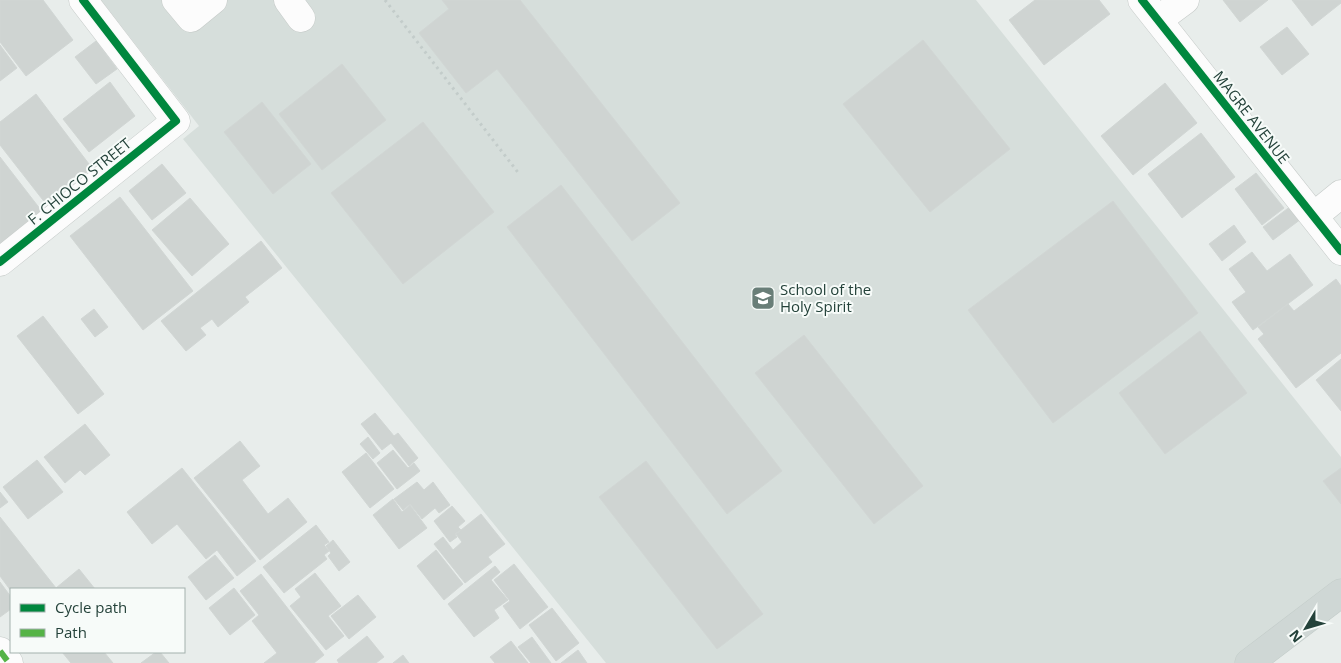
<svg xmlns="http://www.w3.org/2000/svg" width="1341" height="663" font-family="'Open Sans',sans-serif">
<style>
.built{fill:#d6dedb}
.building{fill:#cfd4d2;stroke:#d1d6d4}
.lines{fill:none;stroke-linecap:round;stroke-linejoin:round}
.minor-casing{stroke:#c5cac8;stroke-width:29}
.major-casing{stroke:#c3ccc9;stroke-width:29}
.path{stroke:#c3ccca;stroke-width:3;stroke-dasharray:2.5 4;stroke-linecap:butt}
.minor{stroke:#fcfcfc;stroke-width:28}
.major{stroke:#cfd7d5;stroke-width:28}
.quiet{stroke:#55b346;stroke-width:6;stroke-dasharray:12 6;stroke-linecap:butt}
.cycleway-casing{stroke:#f7fbf9;stroke-width:11}
.cycleway{stroke:#00873e;stroke-width:8}
.labels{text-anchor:middle;dominant-baseline:central;stroke-width:4;stroke-linejoin:round;paint-order:stroke}
.street-label{font-size:15px;fill:#24423a;stroke:#f7fbf9}
.poi-label{font-size:15px;fill:#24423a;stroke:#f7fbf9;text-anchor:start}
</style>
<rect width="100%" height="100%" fill="#e8edeb"/>
<path class="built" d="M101 0H976L1341 457V582L1236 663H606L183 139 199 126Z"/>
<path class="building" d="M0 0H43L73 40 26 76 0 42Z
M442 0H520L680 203 632 241 497 69 466 93 419 33 449 9Z
M1035 0H1099L1110 14 1044 65 1009 20Z
M1223 0H1268L1240 22Z
M1292 0H1341V3L1312 26Z
M1287 27 1309 54 1282 75 1260 47Z
M923 40 1010 149 930 212 843 104Z
M96 41 117 69 96 84 75 57Z
M0 45 17 68 0 81Z
M342 64 386 120 322 170 279 114Z
M110 82 135 116 89 152 63 119Z
M1165 83 1197 123 1133 175 1101 136Z
M36 94 92 168 46 204 0 145V122Z
M262 102 311 164 273 194 224 132Z
M423 122 494 212 403 284 331 193Z
M1201 133 1235 177 1182 218 1148 174Z
M0 157 44 214 0 247Z
M162 164 186 193 152 220 129 191Z
M1256 173 1284 208 1262 225 1235 189Z
M561 185 782 471 727 514 507 227Z
M120 197 193 291 143 330 70 236Z
M190 198 229 244 192 276 152 230Z
M1113 201 1198 313 1053 423 968 310Z
M1291 206 1301 219 1273 240 1263 227Z
M1234 225 1246 242 1222 261 1209 244Z
M261 241 282 268 245 297 249 302 218 327 212 319 200 328 206 335 186 351 161 321Z
M1252 252 1267 271 1290 254 1313 285 1253 330 1232 302 1246 292 1229 269Z
M1336 279 1341 286V353L1296 388 1258 339 1264 334 1258 327 1288 304 1294 311Z
M94 309 108 327 95 337 81 319Z
M43 316 104 394 78 414 17 336Z
M1200 331 1247 393 1165 454 1119 393Z
M804 335 923 486 874 524 755 373Z
M1341 359V411L1316 380Z
M375 413 394 436 398 433 418 458 409 466 391 443 382 450 361 424Z
M85 424 110 455 85 475 80 470 65 483 44 457Z
M368 437 380 453 373 459 360 444Z
M240 441 260 466 242 480 268 514 288 498 307 522 260 560 194 478Z
M393 450 408 468 414 463 420 471 397 489 377 463Z
M366 453 394 489 370 508 342 472Z
M37 460 63 492 28 519 3 487Z
M646 461 763 614 717 649 599 497Z
M182 468 256 561 237 576 217 550 206 559 177 524 152 544 127 512Z
M1341 468V504L1323 481Z
M417 482 424 490 433 482 450 505 439 513 435 508 422 519 410 504 403 510 394 499Z
M0 492 8 502 0 508Z
M393 499 402 512 410 505 427 528 399 549 373 515Z
M452 506 465 521 458 527 461 530 455 534 457 537 450 542 434 521Z
M481 514 505 544 488 557 492 562 465 583 434 544 443 537 453 550 462 542 456 534Z
M0 517 56 588 79 569 95 589H11V591L0 576Z
M316 525 329 542 324 545 329 551 324 555 327 559 284 593 263 567Z
M333 540 350 562 339 571 328 556 331 553 326 546Z
M436 550 463 584 444 600 417 566Z
M215 555 234 578 206 600 188 577Z
M514 564 548 607 520 629 503 606 510 601 494 580Z
M495 566 500 572 491 580 508 600 494 610 499 618 474 637 448 604Z
M315 573 341 606 328 616 344 636 326 650 290 606 301 597 295 589Z
M261 574 324 655 314 663H264L277 653 252 621 259 615 240 591Z
M0 582 11 597V609L0 617Z
M234 588 255 615 230 635 209 608Z
M358 595 376 617 349 639 331 616Z
M552 608 579 643 556 661 529 625Z
M367 636 384 657 376 663H339L337 660Z
M532 637 551 663H531L518 647Z
M511 641 528 663H495L490 657Z
M578 650 587 663H561Z
M62 652H104L113 663H71Z
M156 652H160L169 663H141Z
M403 655 409 663H393Z"/>
<g class="lines">
<g class="minor-casing">
<path id="minor" d="M176 0 191 18 213 0
M288 0 301 18
M1142 0 1341 251
M1158 20 1185 0
M1314 216 1341 194
M0 262 176 121 83 0
M0 651 9 663"/>
</g>
<g class="major-casing">
<path id="major" d="M1249 663 1341 593"/>
</g>
<path class="path" d="M385 0 520 175"/>
<use href="#minor" class="minor"/>
<use href="#major" class="major"/>
<path class="quiet" d="M0 651 9 663"/>
<g class="cycleway-casing">
<path id="cycleway" d="M1142 0 1341 251
M0 262 176 121 83 0"/>
</g>
<use href="#cycleway" class="cycleway"/>
</g>
<defs>
<g id="school-square" transform="scale(1.25)"><rect x="-9" y="-9" width="18" height="18" rx="4" fill="#697e78" stroke="#f7fbf9"/><path d="M0-5L7-2L0 1L-7-2ZM-4 1L0 2.5L4 1V4Q0 6-4 4Z" fill="#fff"/></g>
</defs>
<g fill-rule="evenodd">
<use href="#school-square" x="763" y="298"/>
</g>
<g class="labels">
<g class="street-label">
<text transform="translate(1252 117) rotate(52)">MAGRE AVENUE</text>
<text transform="translate(79 181) rotate(-39)">F. CHIOCO STREET</text>
</g>
<g class="poi-label">
<text x="780" y="289">School of the<tspan x="780" dy="17">Holy Spirit</tspan></text>
</g>
</g>
<rect x="10" y="588" width="175" height="65" fill="#f7fbf9" stroke="#a3b1ad"/>
<rect x="20" y="604" width="25" height="8" fill="#00873e" stroke="#a3b1ad"/>
<text x="55" y="613" font-size="15" fill="#24423a">Cycle path</text>
<rect x="20" y="629" width="25" height="8" fill="#55b346" stroke="#a3b1ad"/>
<text x="55" y="638" font-size="15" fill="#24423a">Path</text>
<g transform="translate(1306 628) rotate(232)" stroke="#f7fbf9" stroke-width="4" paint-order="stroke">
<path d="M0-4L9 19L0 12L-9 19Z" fill="#24423a"/>
<text y="-8" font-size="14" font-weight="bold" text-anchor="middle" fill="#24423a">N</text>
</g>
</svg>
